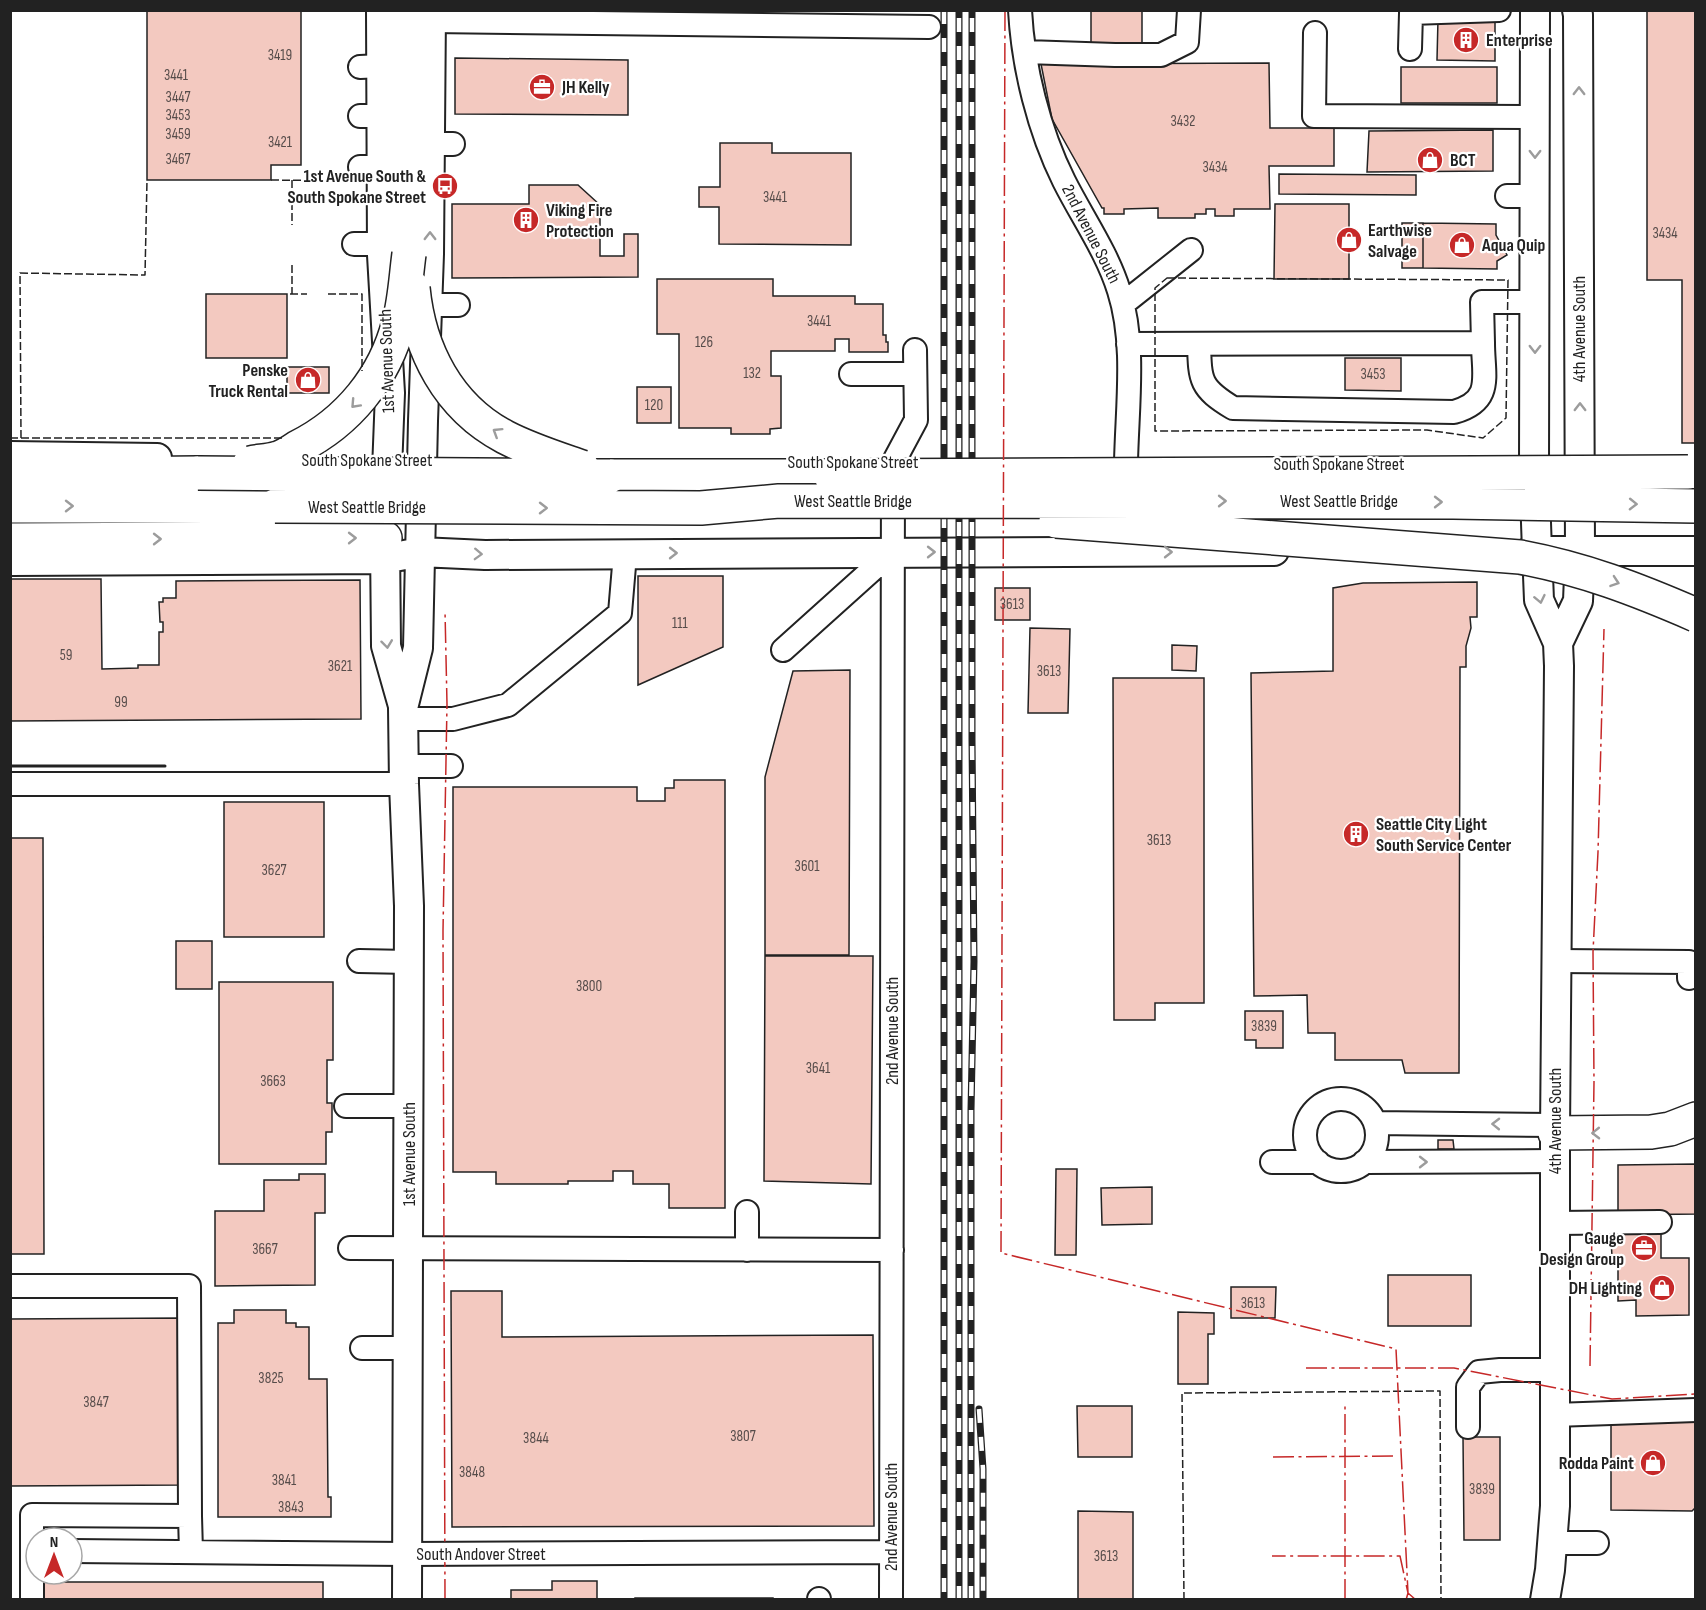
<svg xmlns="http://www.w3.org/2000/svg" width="1706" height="1610" font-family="'Sofia Sans Condensed',sans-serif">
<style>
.building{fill:#f3c9c0;stroke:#222;stroke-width:1.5}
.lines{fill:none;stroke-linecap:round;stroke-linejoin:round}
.minor-casing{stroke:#222;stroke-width:26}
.major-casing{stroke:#222;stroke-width:32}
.highway-casing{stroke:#222;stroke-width:36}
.minor{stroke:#fff;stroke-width:22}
.major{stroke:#fff;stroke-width:28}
.highway{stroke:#fff;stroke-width:33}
.rail-casing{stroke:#222;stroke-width:7}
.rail{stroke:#fff;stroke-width:4.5;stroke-dasharray:14;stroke-linecap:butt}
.highway-bridge-casing{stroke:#222;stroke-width:36;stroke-linecap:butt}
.highway-bridge{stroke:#fff;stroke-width:33}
.fence{stroke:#222;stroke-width:1.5;stroke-dasharray:8 3;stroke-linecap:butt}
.wall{stroke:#222;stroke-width:3}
.power{stroke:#c62828;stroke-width:1.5;stroke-dasharray:21 4.5 3 4.5;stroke-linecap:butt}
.oneway{stroke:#9c9c9c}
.labels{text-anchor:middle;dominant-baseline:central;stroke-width:4.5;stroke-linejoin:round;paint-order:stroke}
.number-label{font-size:15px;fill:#564c4a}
.poi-label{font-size:18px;font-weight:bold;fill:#222;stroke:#fff;text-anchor:start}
.street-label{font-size:18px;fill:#222;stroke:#fff}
</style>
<rect width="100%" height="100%" fill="#fff"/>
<path class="building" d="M147 10H301V165H271V180H147Z
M1091 10H1142V47H1091Z
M1647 10H1696V443H1682V280H1647Z
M1438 19H1495V61L1437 60Z
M455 58 628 60V115L455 114Z
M1269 63 1270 128H1334V166H1269L1270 209H1234V216H1215V209H1206V214H1195V218H1158V208L1124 209V214H1104V208H1102L1052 119 1041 64Z
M1401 67H1497V103H1401Z
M1493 130V171L1367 172 1369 131Z
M720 143H772V153H851V245L719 244V207H699V187H720Z
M1279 174 1416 175V195L1279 194Z
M529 185H578L600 205V256H624V234H638V277L452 278V204H529Z
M1275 204H1349V279H1274Z
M1402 223H1423V268H1402Z
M1423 223 1496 224V235L1507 255 1497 261V269L1423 268Z
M657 279H773V296H855V304H883V335H886V342H888V352H849V339H835V351H771V376H781V428L770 429V434H731V428H679V334H657Z
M206 294H287V358H206Z
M1345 358H1401V391L1345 390Z
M287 367H329V393H287Z
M637 387H671V423H637Z
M638 576H723V647L638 685Z
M10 579H101L102 669 138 668V665H159V632H163V622H160L159 602H163V598H176V581L360 580 361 719 10 721Z
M1477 582V617H1470L1471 628 1466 646V667H1460L1459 1073H1405L1402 1060H1335V1033H1308L1307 995 1254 996 1251 673 1333 671V588L1363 583Z
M995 588H1030V620H995Z
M1030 628 1070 629 1068 713H1028Z
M1172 645 1197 646 1196 671 1172 670Z
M850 670 849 955H765V777L793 671Z
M1113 678H1204V1003H1155V1020H1114Z
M674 780H725V1208H669V1184H633V1171H613V1181H568V1184H496V1172H453V787H637V801H665V788H674Z
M224 802H324V937H224Z
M10 838H43L44 1254H10Z
M176 941H212V989H176Z
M765 956H873L871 1184 764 1181Z
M219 982H333V1060H327V1103H332V1132H326V1164H219Z
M1245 1011H1283V1048H1256V1040H1245Z
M1438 1140H1453L1454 1149H1438Z
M1696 1164V1214L1618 1215V1165Z
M1056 1169H1077L1076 1255H1055Z
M299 1174H325V1213H315V1285L215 1286V1211H264V1180H299Z
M1152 1187V1224L1102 1225 1101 1188Z
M1661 1232V1258H1689V1315L1636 1316V1300L1618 1301V1258H1612L1611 1236H1618V1233Z
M1388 1275H1471V1326H1388Z
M1231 1287H1276L1275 1318H1231Z
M451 1291H502V1337L873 1335 874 1526 452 1527Z
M234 1310H286V1323H296V1327H309V1379H327L328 1497H331V1517H218V1323H234Z
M1178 1312 1214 1313V1334H1208V1384H1178Z
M181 1318 182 1485 10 1486V1319Z
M1077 1406H1132V1457H1078Z
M1611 1418 1696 1419V1507L1692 1511 1611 1510Z
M1463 1437H1500V1540H1464Z
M1078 1511 1133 1512V1600H1078Z
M552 1581H597V1600H463L511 1599V1590H552Z
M43 1582H323V1600H43Z
M635 1598H773V1600H635Z"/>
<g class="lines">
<g class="minor-casing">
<path id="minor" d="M1020 10C1023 67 1039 131 1064 181 1082 217 1107 252 1119 291 1136 344 1127 407 1126 463
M431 21 929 27
M1315 33 1314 116 1535 117
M1410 49 1411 13 1499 10
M1026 52 1115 55H1161L1187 42 1189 10
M360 67 381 66
M360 116H382
M430 144H453
M360 167H382
M1507 196H1535
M354 244H382
M1123 304 1191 250
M427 305H458
M1483 343 1482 302H1535
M1128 344 1483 343C1483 376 1494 401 1454 412L1233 408C1200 388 1200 381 1199 344
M851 374H915
M783 650 892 552
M403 719H453L508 705 620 613 625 554
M404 766H451
M10 784H404
M359 961 409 962
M1556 961 1689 962V978
M1305 1135a36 36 0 1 1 72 0a36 36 0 1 1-72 0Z
M346 1106H409
M1375 1123 1555 1125
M1272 1162H1318
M1364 1162 1555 1161
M747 1212V1250
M1555 1223 1660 1222
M350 1248 892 1250
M10 1286H189L190 1516
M362 1348H408
M1555 1415 1696 1410
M1468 1427V1387L1479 1372 1500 1370H1555
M1552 1543H1597
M72 1551 407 1554 890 1552
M32 1600V1515L190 1516 191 1552
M819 1600V1599
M891 1600 893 463 916 420 915 350"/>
</g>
<g class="major-casing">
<path id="major" d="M381 10 382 255 390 393 386 496
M1535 10 1534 466 1537 551 1539 600 1558 643 1559 666 1555 1133V1506L1550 1570 1545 1600
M10 456 157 458
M385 542 386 646 403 706
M1530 551H1696
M10 561 384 559 420 552 485 555 1274 551
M1558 643 1578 601 1580 551 1578 15 1577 10
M407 1600 409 906 404 784 403 708 418 648 423 421 429 254 431 10"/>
</g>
<g class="highway-casing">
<path id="highway" d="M407 10 409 254
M10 475 198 473
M610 476H831
M10 506H275
M10 540 385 538
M1555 1133 1651 1132 1670 1129 1696 1119"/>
</g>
<use href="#minor" class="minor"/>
<use href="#major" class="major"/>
<use href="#highway" class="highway"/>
<g class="rail-casing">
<path id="rail" d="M944 10V1600
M979 1409 983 1469V1600
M959 1600V10
M971 1600V1110L974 961 972 739V10"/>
</g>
<use href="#rail" class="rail"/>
<g class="highway-bridge-casing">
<path id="highway-bridge" d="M413 288C419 350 448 407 505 437 530 450 556 458 582 467
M250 463C259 461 269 461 278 458 285 456 292 451 298 447 348 422 385 377 399 322 405 300 406 276 409 254
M198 473 610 476
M831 476 1688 472
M275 506 701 508 779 501 1453 502 1696 506
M1056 521 1520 557C1584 569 1636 589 1696 615"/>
</g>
<use href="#highway-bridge" class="highway-bridge"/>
<path class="fence" d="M271 180 354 181
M292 180V225
M292 265V294
M1167 278 1508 280 1506 418 1483 438 1427 430 1155 431V288Z
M290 294H307
M328 294H362V371
M10 438H284
M21 438 20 273 145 275 147 180
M1184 1600 1182 1393 1440 1391 1441 1600"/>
<path class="wall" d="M10 766H165"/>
<path class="power" d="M1005 10 1001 1253 1396 1349 1408 1593 1400 1556H1272
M1590 1366 1594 1082 1593 952 1598 852 1604 629
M1306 1368H1454L1612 1399 1696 1394
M1273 1457 1394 1456
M445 1600 443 931 447 704 445 611
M1345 1600V1403
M1406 1600 1408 1593 1416 1600"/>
</g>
<defs><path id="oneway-chevron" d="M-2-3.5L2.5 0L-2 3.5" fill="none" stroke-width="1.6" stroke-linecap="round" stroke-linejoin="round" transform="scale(1.5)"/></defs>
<g class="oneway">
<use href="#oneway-chevron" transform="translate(1579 91) rotate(-90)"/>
<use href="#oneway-chevron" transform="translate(1535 154) rotate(90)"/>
<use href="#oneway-chevron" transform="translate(430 236) rotate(-90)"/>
<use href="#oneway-chevron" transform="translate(1535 349) rotate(90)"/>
<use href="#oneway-chevron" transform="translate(355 404) rotate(133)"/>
<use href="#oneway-chevron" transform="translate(1580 407) rotate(-90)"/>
<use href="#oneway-chevron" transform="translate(497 432) rotate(-148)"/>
<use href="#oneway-chevron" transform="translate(1222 501)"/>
<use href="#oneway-chevron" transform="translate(1438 502)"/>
<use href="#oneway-chevron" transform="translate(1633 504) rotate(1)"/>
<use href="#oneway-chevron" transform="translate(69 506)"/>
<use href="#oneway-chevron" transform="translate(543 508)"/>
<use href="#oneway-chevron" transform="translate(352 538)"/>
<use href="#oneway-chevron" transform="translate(157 539)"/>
<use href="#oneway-chevron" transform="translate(931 552)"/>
<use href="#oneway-chevron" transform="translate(1168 552)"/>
<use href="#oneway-chevron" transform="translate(673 553)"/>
<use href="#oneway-chevron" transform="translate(478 554) rotate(2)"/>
<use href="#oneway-chevron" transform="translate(1615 582) rotate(19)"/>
<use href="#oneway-chevron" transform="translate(1540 599) rotate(78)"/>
<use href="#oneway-chevron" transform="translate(387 644) rotate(83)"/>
<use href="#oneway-chevron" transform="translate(1496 1124) rotate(-179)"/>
<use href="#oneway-chevron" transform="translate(1596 1133) rotate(179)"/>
<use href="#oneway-chevron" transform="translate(1423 1162)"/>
</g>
<defs>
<g id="building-disc" transform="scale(1.35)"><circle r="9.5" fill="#c62828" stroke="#fff"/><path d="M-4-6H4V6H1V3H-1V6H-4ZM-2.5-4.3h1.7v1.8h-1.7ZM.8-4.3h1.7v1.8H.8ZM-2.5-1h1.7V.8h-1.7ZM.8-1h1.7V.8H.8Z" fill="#fff"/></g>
<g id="office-disc" transform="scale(1.35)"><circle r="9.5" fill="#c62828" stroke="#fff"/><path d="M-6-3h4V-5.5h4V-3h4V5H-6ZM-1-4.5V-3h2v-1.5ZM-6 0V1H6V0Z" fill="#fff"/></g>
<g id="shop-disc" transform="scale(1.35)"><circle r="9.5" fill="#c62828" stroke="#fff"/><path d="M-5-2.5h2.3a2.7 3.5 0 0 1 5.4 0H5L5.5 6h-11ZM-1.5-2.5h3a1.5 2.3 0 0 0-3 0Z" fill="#fff"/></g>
<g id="bus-disc" transform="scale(1.35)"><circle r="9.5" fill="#c62828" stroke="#fff"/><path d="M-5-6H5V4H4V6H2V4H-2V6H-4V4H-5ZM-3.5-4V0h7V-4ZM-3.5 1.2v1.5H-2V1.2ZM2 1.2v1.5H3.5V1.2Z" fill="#fff"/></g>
</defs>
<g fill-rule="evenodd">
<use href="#building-disc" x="1466" y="40"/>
<use href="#office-disc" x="542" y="87"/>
<use href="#shop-disc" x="1430" y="160"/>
<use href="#bus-disc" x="445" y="186"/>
<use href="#building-disc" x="526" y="220"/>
<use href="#shop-disc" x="1349" y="240"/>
<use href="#shop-disc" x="1462" y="245"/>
<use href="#shop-disc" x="308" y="380"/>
<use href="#building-disc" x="1356" y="834"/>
<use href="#office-disc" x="1644" y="1248"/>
<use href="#shop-disc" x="1662" y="1288"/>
<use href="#shop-disc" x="1653" y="1463"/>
</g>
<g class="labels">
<g class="number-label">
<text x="280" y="55">3419</text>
<text x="176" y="75">3441</text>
<text x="178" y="97">3447</text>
<text x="178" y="115">3453</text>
<text x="1183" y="121">3432</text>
<text x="178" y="134">3459</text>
<text x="280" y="142">3421</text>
<text x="178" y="159">3467</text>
<text x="1215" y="167">3434</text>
<text x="775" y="197">3441</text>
<text x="1665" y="233">3434</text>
<text x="819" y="321">3441</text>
<text x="704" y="342">126</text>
<text x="752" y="373">132</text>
<text x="1373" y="374">3453</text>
<text x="654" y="405">120</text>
<text x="1012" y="604">3613</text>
<text x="680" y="623">111</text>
<text x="66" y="655">59</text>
<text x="340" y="666">3621</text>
<text x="1049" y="671">3613</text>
<text x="121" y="702">99</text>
<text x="1159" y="840">3613</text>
<text x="807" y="866">3601</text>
<text x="274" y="870">3627</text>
<text x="589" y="986">3800</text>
<text x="1264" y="1026">3839</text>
<text x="818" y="1068">3641</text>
<text x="273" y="1081">3663</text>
<text x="265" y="1249">3667</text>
<text x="1253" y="1303">3613</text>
<text x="271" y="1378">3825</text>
<text x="96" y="1402">3847</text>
<text x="743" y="1436">3807</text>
<text x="536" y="1438">3844</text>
<text x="472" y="1472">3848</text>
<text x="284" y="1480">3841</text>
<text x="1482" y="1489">3839</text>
<text x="291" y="1507">3843</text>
<text x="1106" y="1556">3613</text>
</g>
<g class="poi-label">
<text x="1486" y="40">Enterprise</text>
<text x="562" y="87">JH Kelly</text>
<text x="1450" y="160">BCT</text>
<text x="426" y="176" text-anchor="end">1st Avenue South &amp;<tspan x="426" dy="21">South Spokane Street</tspan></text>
<text x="546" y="210">Viking Fire<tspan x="546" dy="21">Protection</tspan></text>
<text x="1368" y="230">Earthwise<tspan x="1368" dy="21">Salvage</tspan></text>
<text x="1482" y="245">Aqua Quip</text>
<text x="288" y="370" text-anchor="end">Penske<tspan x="288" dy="21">Truck Rental</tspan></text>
<text x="1376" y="824">Seattle City Light<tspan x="1376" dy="21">South Service Center</tspan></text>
<text x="1624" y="1238" text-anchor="end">Gauge<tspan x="1624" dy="21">Design Group</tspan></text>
<text x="1642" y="1288" text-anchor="end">DH Lighting</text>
<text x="1634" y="1463" text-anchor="end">Rodda Paint</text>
</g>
<g class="street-label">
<text transform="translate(1091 234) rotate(63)">2nd Avenue South</text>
<text transform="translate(1579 329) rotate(-90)">4th Avenue South</text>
<text transform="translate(387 361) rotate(-92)">1st Avenue South</text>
<text x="367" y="460">South Spokane Street</text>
<text x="853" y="462">South Spokane Street</text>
<text x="1339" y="464">South Spokane Street</text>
<text x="853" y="501">West Seattle Bridge</text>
<text x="1339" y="501">West Seattle Bridge</text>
<text x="367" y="507">West Seattle Bridge</text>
<text transform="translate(892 1031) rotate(-90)">2nd Avenue South</text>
<text transform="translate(1555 1121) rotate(-90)">4th Avenue South</text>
<text transform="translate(409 1154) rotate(-90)">1st Avenue South</text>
<text transform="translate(891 1517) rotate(-90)">2nd Avenue South</text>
<text x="481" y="1554">South Andover Street</text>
</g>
</g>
<rect width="1706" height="1610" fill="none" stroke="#222222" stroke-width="24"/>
<g transform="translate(54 1556)"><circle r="28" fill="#ffffff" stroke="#a7a7a7" stroke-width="1.5"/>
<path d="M0-4.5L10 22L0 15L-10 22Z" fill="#c62828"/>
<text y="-9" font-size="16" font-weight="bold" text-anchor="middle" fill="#222222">N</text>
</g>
</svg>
